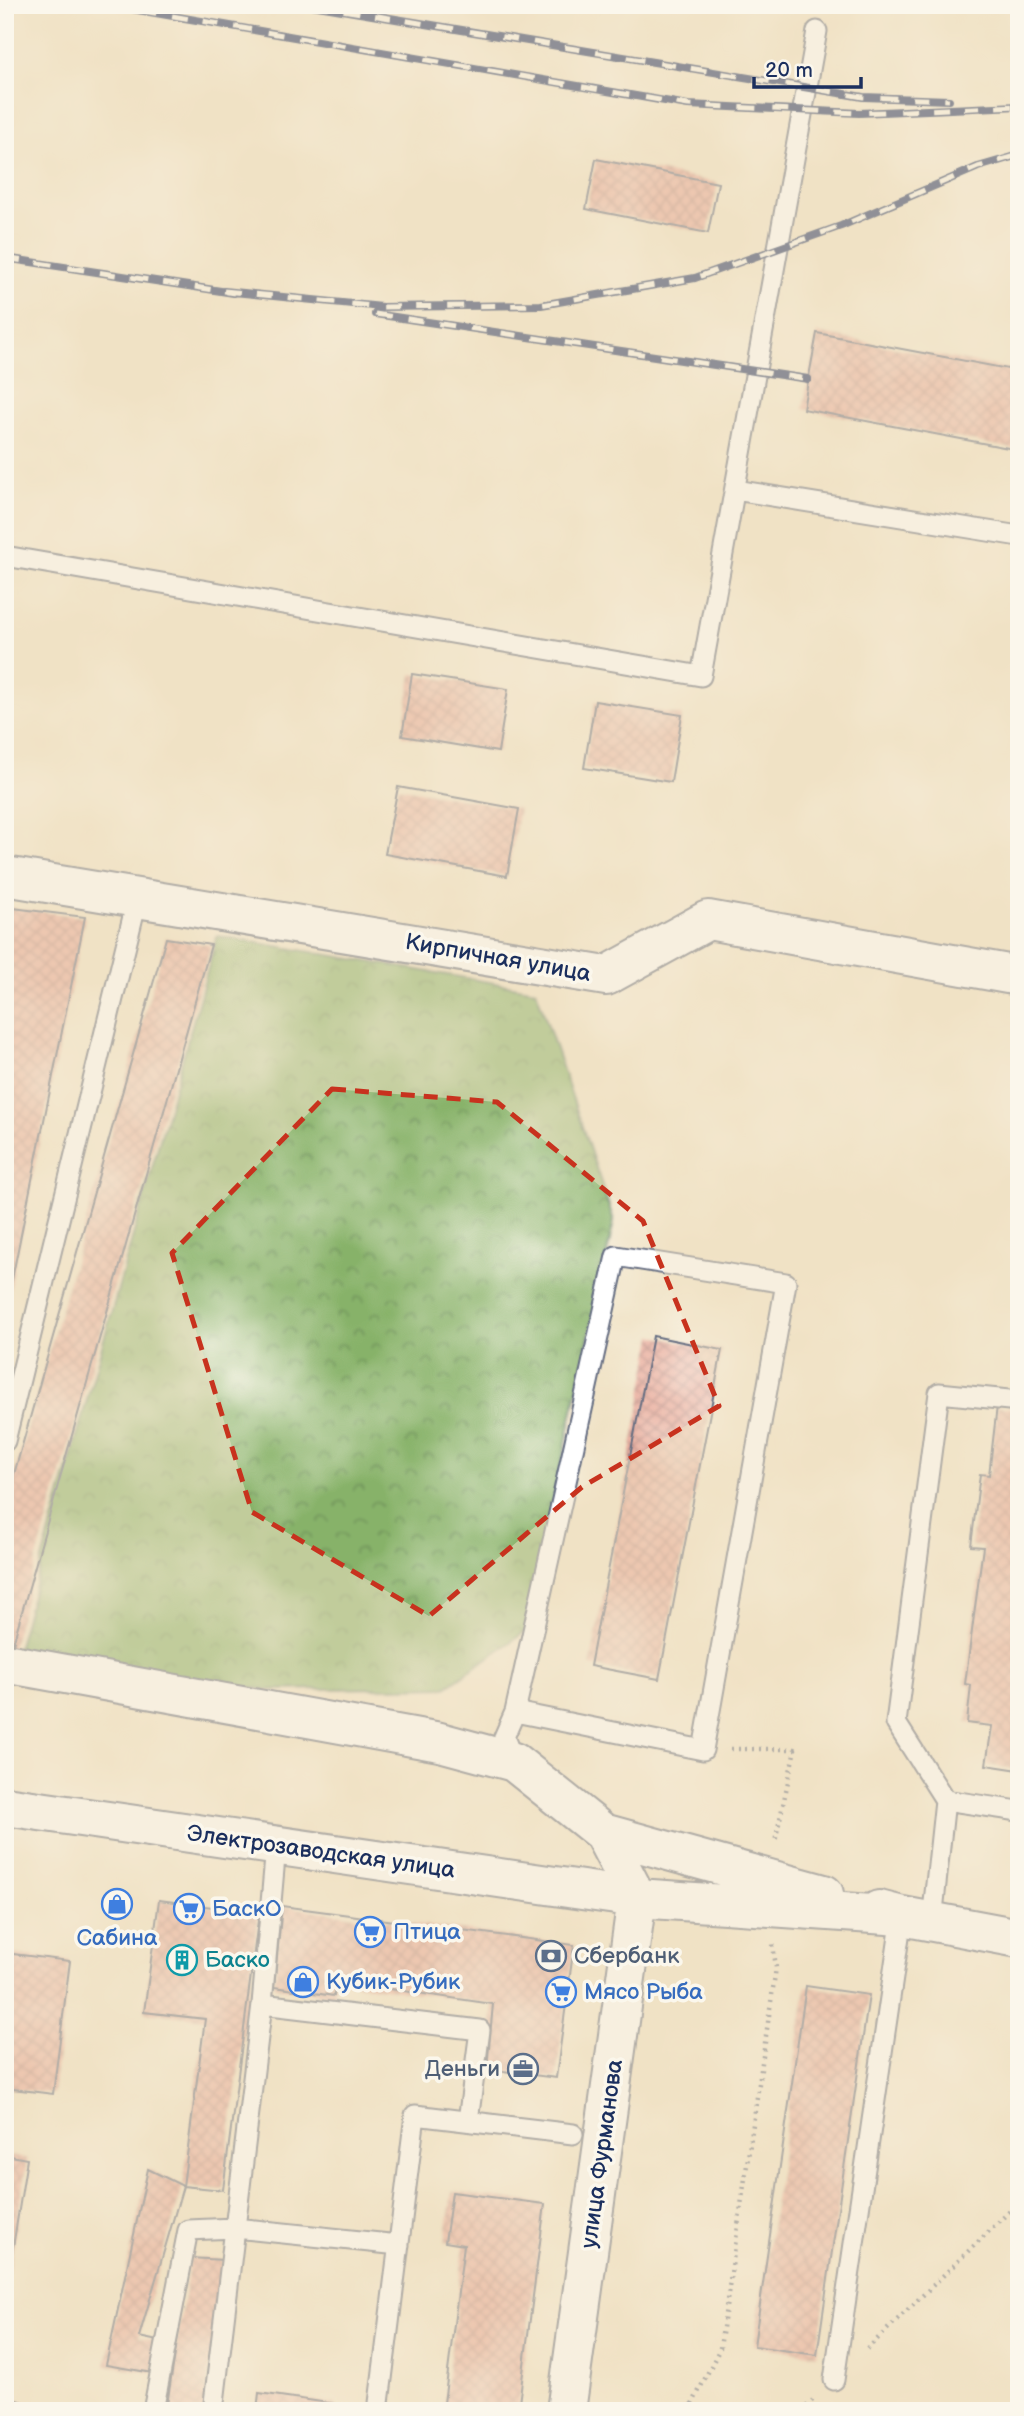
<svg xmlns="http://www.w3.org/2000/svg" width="1024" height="2416" font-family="'Balsamiq Sans',sans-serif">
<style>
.forest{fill:url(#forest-crowns);stroke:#517064;stroke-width:2}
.building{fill:url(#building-cross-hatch)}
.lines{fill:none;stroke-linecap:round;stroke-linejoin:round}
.lane-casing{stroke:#666e82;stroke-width:23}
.street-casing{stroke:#666e82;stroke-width:42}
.secondary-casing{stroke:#666e82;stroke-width:42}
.path{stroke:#666e82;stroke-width:4.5;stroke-dasharray:2 5;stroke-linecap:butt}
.lane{stroke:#fff;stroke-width:19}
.street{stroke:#fff;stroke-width:38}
.secondary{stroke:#fff;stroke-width:38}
.rail-casing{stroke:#1b2f5e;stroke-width:8}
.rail{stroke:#fbf7ec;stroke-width:5;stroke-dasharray:16;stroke-linecap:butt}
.marked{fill:none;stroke:#c8321e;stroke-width:5;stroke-dasharray:14 9;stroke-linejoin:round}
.labels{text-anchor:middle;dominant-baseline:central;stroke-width:7;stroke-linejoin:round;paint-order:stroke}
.street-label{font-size:23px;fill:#1b2f5e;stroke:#fbf7ec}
.shop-label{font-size:23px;fill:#366cbe;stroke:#fbf7ec;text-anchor:start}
.service-label{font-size:23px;fill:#4e5e75;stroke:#fbf7ec;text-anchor:start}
.culture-label{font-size:23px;fill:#0d838f;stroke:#fbf7ec;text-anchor:start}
</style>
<defs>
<pattern id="forest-crowns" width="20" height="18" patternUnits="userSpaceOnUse" patternTransform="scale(1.75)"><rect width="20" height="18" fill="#87b269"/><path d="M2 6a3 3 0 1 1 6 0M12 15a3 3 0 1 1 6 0" fill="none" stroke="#6e915a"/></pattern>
<pattern id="building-cross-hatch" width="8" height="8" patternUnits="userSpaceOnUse" patternTransform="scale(1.75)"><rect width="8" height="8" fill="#e8a798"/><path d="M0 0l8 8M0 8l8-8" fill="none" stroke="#bb887f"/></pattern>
</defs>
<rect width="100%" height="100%" fill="#fbf7ec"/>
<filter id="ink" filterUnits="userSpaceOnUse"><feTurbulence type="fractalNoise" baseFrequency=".0143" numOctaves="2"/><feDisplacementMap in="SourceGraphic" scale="14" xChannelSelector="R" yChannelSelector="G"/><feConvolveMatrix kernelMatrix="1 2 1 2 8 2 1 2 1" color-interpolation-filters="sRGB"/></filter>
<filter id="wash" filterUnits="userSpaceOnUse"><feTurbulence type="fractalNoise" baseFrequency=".00686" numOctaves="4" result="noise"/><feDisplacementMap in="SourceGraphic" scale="28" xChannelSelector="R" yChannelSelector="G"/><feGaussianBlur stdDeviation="1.57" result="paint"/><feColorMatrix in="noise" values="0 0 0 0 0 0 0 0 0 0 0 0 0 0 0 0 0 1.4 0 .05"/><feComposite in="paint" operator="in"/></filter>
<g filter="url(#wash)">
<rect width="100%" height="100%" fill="#f0e2c5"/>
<path class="forest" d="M217 936 536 990 614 1221 525 1632 446 1687 269 1690 15 1656Z"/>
<g id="blocks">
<path class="building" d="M596 159 718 183 708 233 586 209Z
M817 333 1019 371V450L803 409Z
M412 674 508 689 498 752 402 736Z
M595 701 682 715 671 782 584 768Z
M398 787 519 809 507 876 385 854Z
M5 907 85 917 6 1309 5 1308Z
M166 938 211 945 10 1654 5 1653V1506Z
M653 1336 722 1350 659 1679 590 1666Z
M997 1406 1019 1409V1770L986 1765 992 1726 967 1723 971 1685 965 1684 983 1547 971 1546 980 1474 989 1475Z
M159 1900 259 1913 223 2190 183 2186 205 2019 144 2012Z
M282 1906 574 1945 556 2078 487 2069 493 2004 335 1981 334 1996 274 1987Z
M5 1953 70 1961 53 2094 5 2088Z
M806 1986 869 1995 817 2355 754 2346Z
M5 2155 27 2159 7 2285H5Z
M148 2169 183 2186 139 2337 158 2341 153 2373 106 2365Z
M452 2192 545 2204 518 2411H443L464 2245 445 2242Z
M190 2258 223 2260 204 2411H166Z
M259 2393 336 2404 335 2411H257Z
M5 2397 53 2410 52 2411H5Z"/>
</g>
</g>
<g filter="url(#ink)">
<use href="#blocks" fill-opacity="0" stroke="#666e82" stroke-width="2"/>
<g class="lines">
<g class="lane-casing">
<path id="lane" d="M735 490 1019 536
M5 556 701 676 817 31
M5 1441 138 896
M514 1762 504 1737 515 1712 703 1750 786 1283 616 1256 515 1712
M945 1800 896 1723 939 1393 1019 1401
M932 1921 945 1800 1019 1811
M262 2004 480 2030 468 2121
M834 2380 902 1916
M153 2411 188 2230 235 2228 399 2245
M213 2411 262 2004 276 1846
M378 2411 415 2115 573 2134"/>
</g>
<g class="street-casing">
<path id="street" d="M5 876 606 976 708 920 1019 976"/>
</g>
<g class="secondary-casing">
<path id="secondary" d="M5 1663 440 1742 514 1762 603 1833 637 1898
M5 1806 637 1898 902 1916
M603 1833 824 1894
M879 1910 902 1916 1019 1938
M566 2411 637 1898"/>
</g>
<path class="path" d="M731 1749H795L775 1842
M867 2349 1013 2208 1019 2192
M689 2411 720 2348 776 1968 773 1944
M801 2411 815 2398"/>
<use href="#lane" class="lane"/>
<use href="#street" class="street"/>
<use href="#secondary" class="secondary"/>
<g class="rail-casing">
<path id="rail" d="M109 5 688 105 859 113 1019 106
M312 5 863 97 949 100
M5 258 234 293
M224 291 382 307 541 305 695 278 841 226 978 167 1019 155
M375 314 808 379"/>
</g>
<use href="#rail" class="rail"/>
</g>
</g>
<path d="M0 0H1024V2416H0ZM332 1089 497 1102 643 1221 719 1406 582 1487 429 1616 252 1512 172 1253Z" fill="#f0e2c5" fill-opacity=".55" fill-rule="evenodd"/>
<path class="marked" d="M332 1089 497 1102 643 1221 719 1406 582 1487 429 1616 252 1512 172 1253Z"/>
<defs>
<g id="shop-ring" transform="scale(1.575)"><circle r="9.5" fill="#fbf7ec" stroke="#3f7fe0" stroke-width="1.5"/><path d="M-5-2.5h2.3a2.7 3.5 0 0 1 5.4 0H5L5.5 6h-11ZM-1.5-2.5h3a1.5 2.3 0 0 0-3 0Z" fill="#3f7fe0"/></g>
<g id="supermarket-ring" transform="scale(1.575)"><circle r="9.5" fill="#fbf7ec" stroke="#3f7fe0" stroke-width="1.5"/><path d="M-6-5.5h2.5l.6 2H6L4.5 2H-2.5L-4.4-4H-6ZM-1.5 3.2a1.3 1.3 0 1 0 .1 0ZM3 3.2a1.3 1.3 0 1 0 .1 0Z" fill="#3f7fe0"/></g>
<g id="bank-ring" transform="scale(1.575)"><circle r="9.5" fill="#fbf7ec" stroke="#5c6f8a" stroke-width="1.5"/><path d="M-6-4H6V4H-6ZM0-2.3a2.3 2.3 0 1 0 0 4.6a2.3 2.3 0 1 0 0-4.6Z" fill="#5c6f8a"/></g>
<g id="building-ring" transform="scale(1.575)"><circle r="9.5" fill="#fbf7ec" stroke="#0f9aa8" stroke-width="1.5"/><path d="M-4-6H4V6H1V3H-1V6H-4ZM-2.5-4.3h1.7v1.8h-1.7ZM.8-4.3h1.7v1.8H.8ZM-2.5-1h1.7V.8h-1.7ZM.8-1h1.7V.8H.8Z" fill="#0f9aa8"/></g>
<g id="office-ring" transform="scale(1.575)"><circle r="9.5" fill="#fbf7ec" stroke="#5c6f8a" stroke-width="1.5"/><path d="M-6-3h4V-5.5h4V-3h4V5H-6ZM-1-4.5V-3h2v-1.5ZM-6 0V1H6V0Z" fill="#5c6f8a"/></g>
</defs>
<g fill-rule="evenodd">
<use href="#shop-ring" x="117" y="1904"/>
<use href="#supermarket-ring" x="189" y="1909"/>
<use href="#supermarket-ring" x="370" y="1932"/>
<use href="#bank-ring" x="551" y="1956"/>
<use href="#building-ring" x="182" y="1960"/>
<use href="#shop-ring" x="303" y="1982"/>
<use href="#supermarket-ring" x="561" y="1992"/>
<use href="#office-ring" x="523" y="2069"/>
</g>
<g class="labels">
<g class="street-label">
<text transform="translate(498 958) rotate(10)">Кирпичная улица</text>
<text transform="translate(321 1852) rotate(8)">Электрозаводская улица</text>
<text transform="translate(602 2154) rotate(-82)">улица Фурманова</text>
</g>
<g class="shop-label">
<text x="212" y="1909">БаскО</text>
<text x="393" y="1932">Птица</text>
<text x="117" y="1938" text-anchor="middle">Сабина</text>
<text x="326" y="1982">Кубик-Рубик</text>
<text x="584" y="1992">Мясо Рыба</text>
</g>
<g class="service-label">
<text x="574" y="1956">Сбербанк</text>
<text x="500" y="2069" text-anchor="end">Деньги</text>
</g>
<g class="culture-label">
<text x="205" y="1960">Баско</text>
</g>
</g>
<rect width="1024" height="2416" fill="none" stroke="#fbf7ec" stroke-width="28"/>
<path d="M754 77v10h107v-10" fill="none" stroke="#1b2f5e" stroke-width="3.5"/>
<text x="765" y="77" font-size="21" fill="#1b2f5e" stroke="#fbf7ec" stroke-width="5" paint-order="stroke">20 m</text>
</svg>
